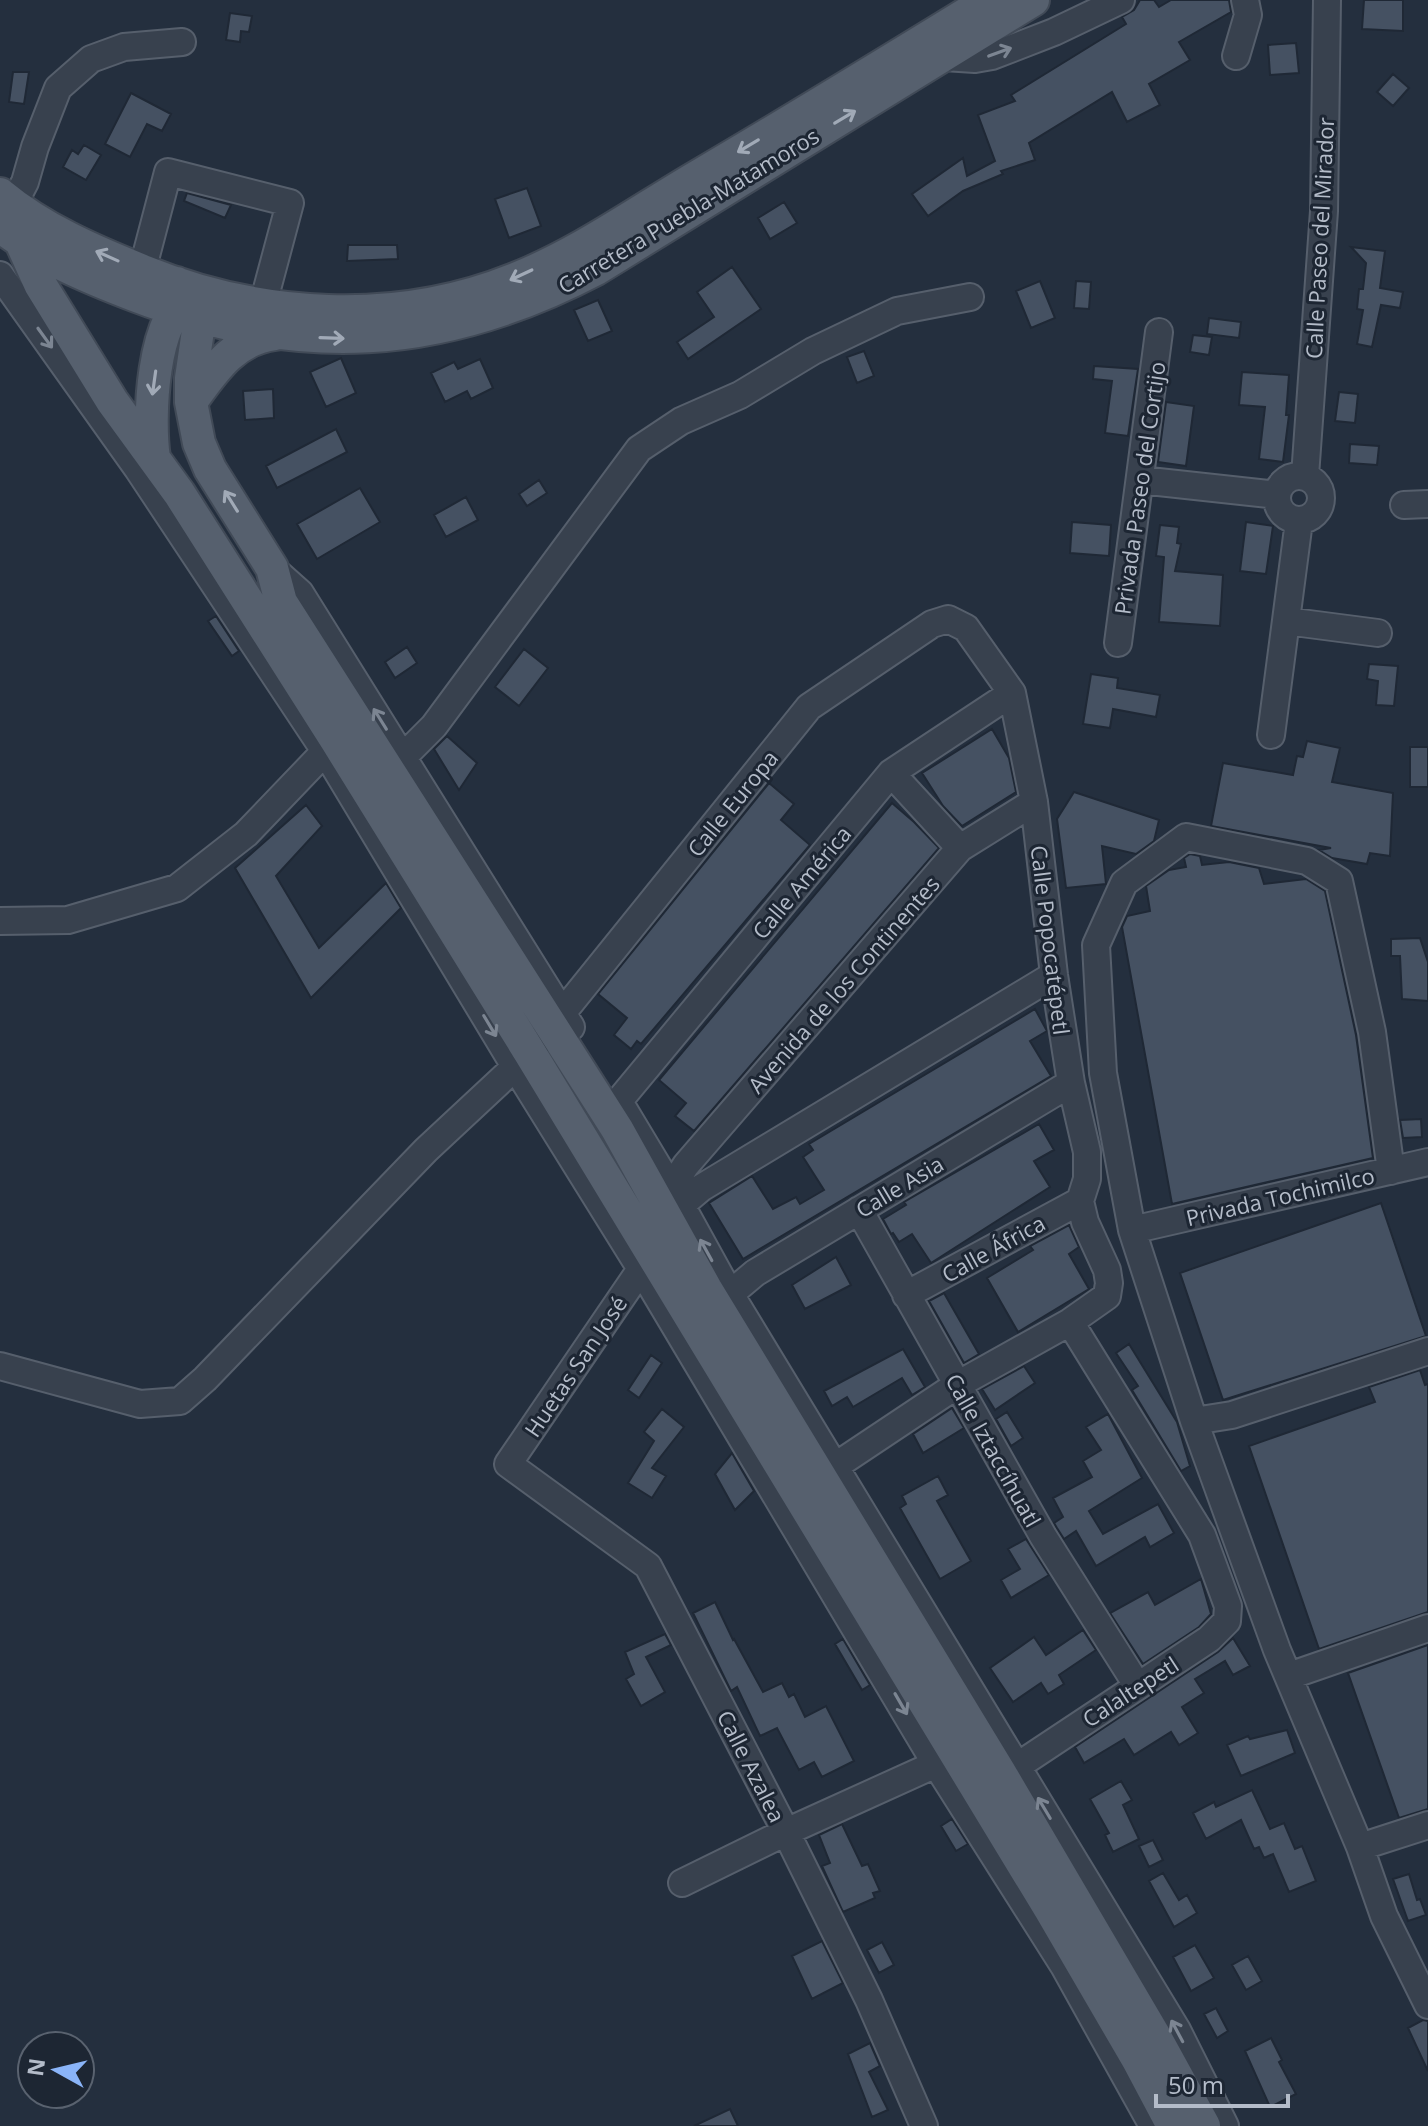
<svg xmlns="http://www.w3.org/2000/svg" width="1428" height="2126" font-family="'Open Sans',sans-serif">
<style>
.building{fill:#455162;stroke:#1f2835;stroke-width:2}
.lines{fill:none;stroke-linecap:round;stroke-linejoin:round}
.minor-casing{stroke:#565f6c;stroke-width:30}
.major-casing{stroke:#414a57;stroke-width:36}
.minor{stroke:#38414e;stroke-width:26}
.major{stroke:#56606e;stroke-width:32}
.oneway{stroke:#7c8592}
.oneway2{stroke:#a1aab7}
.labels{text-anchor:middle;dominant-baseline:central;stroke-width:6;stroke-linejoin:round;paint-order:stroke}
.street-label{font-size:22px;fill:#b4bcc9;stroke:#1d2633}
</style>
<rect width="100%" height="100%" fill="#242f3e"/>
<path class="building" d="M1140 0H1154L1159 7 1171 0H1229L1231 12 1179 42 1190 60 1149 84 1160 105 1127 122 1112 92 1029 143 1035 160 1001 171 1003 174 963 191 928 216 912 194 963 158 967 176 995 161 978 115 1015 101 1011 95 1126 24 1122 17 1134 10Z
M1364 0H1403V31L1362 29Z
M230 13 252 16 249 32 241 31 240 42 226 40Z
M1296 43 1299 73 1270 75 1268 45Z
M13 72H29L24 104 9 102Z
M1393 74 1409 88 1393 106 1377 92Z
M131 93 171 114 162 131 147 124 130 157 105 144Z
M84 145 101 155 86 180 63 167 72 150 78 154Z
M527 188 541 226 509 238 495 199Z
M187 193 231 205 225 218 184 201Z
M784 202 797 223 770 239 758 218Z
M348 245H397L398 259 347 261Z
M1351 247 1385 251 1380 288 1403 292 1400 308 1381 305 1372 347 1357 344 1363 310 1357 309 1359 289H1363L1366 263Z
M732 267 761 309 688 359 677 342 714 317 697 292Z
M1040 281 1055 318 1031 328 1016 291Z
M1076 281 1091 282 1089 309 1074 308Z
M598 300 612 331 588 341 574 310Z
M1209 318 1241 322 1239 338 1207 334Z
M1193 335 1212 337 1209 355 1190 352Z
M864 351 874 376 857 383 847 357Z
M341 358 356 393 326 407 310 372Z
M480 359 493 388 471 399 467 391 445 402 431 373 454 362 458 369Z
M1094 366 1138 369 1128 436 1105 433 1112 381 1093 379Z
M1242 372 1289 375 1286 415H1289L1283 462 1259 459 1265 407 1239 405Z
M273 389 274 418 245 420 243 391Z
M1339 392 1358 394 1355 423 1335 421Z
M1166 402 1194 406 1186 466 1158 462Z
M336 429 347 452 277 488 266 466Z
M1350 444 1379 446 1377 465 1349 463Z
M539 480 547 493 527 506 519 494Z
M360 488 380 522 317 559 297 524Z
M466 497 478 520 446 537 434 515Z
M1072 522 1111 525 1109 556 1070 553Z
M1246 522 1273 526 1266 574 1240 571Z
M1160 525 1179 527 1177 543 1181 544 1175 571 1223 575 1220 626 1159 622 1164 557 1156 556Z
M216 616 239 651 232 656 208 621Z
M407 647 417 663 395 678 385 662Z
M524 649 548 668 519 706 495 687Z
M1369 664 1398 666 1394 706 1376 705 1378 681 1367 679Z
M1091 674 1118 678 1117 688 1160 695 1156 717 1113 709 1110 728 1083 724Z
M992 729 1009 758 1016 792 962 826 943 806 922 773Z
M447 736 477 763 459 790 434 749Z
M1307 741 1340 748 1332 782 1393 793 1390 856 1370 853 1367 864 1332 858 1319 850 1331 848 1211 826 1223 763 1293 775 1297 756 1303 757Z
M1410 747H1428V787H1410Z
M769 783 794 804 781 820 810 845 641 1044 637 1041 631 1049 614 1035 627 1018 598 994Z
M1074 792 1159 820 1154 841 1136 854 1102 846 1106 884 1066 888 1057 819Z
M892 803 914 822 939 848 694 1131 675 1116 686 1103 659 1080Z
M306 805 322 826 276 876 319 948 386 883 401 908 311 998 235 868Z
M1190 854 1200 856 1202 865 1229 862 1259 868 1264 884 1306 879 1325 891 1356 1035 1373 1158 1172 1204 1122 927 1127 916 1150 911 1146 886 1169 870 1186 867 1184 858Z
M1420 938 1428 962V1001L1402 999 1400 956H1391V939Z
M1035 1009 1047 1031 1030 1041 1051 1076 743 1259 709 1203 752 1176 773 1209 796 1197 800 1204 824 1190 803 1157 813 1150 809 1144Z
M1421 1119 1422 1137 1403 1138 1400 1120Z
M1039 1124 1054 1150 1034 1161 1050 1187 931 1263 912 1234 899 1242 893 1233 891 1234 883 1219 906 1205 904 1202Z
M1381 1203 1426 1336 1223 1400 1180 1273Z
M1069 1225 1079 1247 1069 1254 1089 1289 1018 1332 987 1278 1033 1250 1030 1246Z
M836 1257 851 1285 805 1309 792 1285Z
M944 1293 979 1354 964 1363 929 1301Z
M1129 1344 1177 1422 1190 1466 1181 1471 1132 1390 1138 1386 1116 1353Z
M903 1349 925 1387 912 1395 902 1378 853 1407 847 1397 832 1406 824 1391Z
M651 1355 662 1363 639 1398 628 1390Z
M1024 1366 1035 1383 995 1410 982 1389Z
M1420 1370 1425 1385 1428 1384V1612L1319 1649 1249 1446 1375 1402 1369 1387Z
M952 1408 964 1428 923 1453 913 1434Z
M662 1409 684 1427 652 1468 666 1476 652 1498 628 1483 654 1441 644 1432Z
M1007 1412 1023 1438 1011 1446 996 1419Z
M1108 1414 1142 1478 1089 1511 1103 1534 1158 1504 1174 1533 1150 1547 1145 1537 1096 1566 1076 1531 1064 1539 1057 1528 1054 1523 1063 1517 1053 1498 1092 1477 1083 1461 1101 1450 1086 1427Z
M732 1453 754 1491 735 1510 715 1474Z
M938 1476 948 1495 937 1501 971 1561 940 1579 900 1508 906 1504 902 1496Z
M1026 1539 1049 1575 1011 1598 1001 1580 1020 1569 1008 1549Z
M1201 1579 1211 1614 1199 1627 1143 1664 1110 1613 1148 1592 1155 1605Z
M715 1602 733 1640 734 1639 763 1692 782 1683 789 1697 794 1694 805 1717 826 1706 854 1761 822 1777 814 1762 799 1770 777 1728 760 1736 737 1687 731 1691 693 1613Z
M1083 1630 1096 1650 1059 1675 1064 1684 1048 1694 1041 1683 1013 1702 990 1668 1034 1637 1046 1655Z
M665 1634 671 1645 646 1657 665 1692 641 1706 626 1679 634 1674 625 1652Z
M1233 1638 1250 1666 1233 1675 1225 1661 1195 1679 1204 1693 1182 1707 1198 1733 1179 1745 1171 1732 1134 1755 1124 1739 1084 1763 1075 1747 1218 1652Z
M843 1639 870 1685 862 1690 835 1644Z
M1428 1645V1809L1399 1818 1348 1673Z
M1287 1730 1295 1753 1241 1776 1227 1745 1248 1736 1250 1739Z
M1121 1781 1132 1800 1123 1805 1139 1839 1113 1852 1105 1835 1109 1833 1090 1799Z
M1252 1790 1270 1829 1284 1823 1295 1849 1302 1846 1316 1881 1289 1892 1273 1854 1264 1858 1259 1847 1254 1849 1241 1820 1206 1839 1193 1813 1214 1802 1216 1807Z
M952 1819 968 1844 956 1851 941 1826Z
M842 1824 862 1866 868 1864 880 1891 873 1893 875 1898 843 1912 822 1866 830 1863 819 1835Z
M1153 1840 1163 1860 1149 1867 1139 1846Z
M1163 1873 1179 1900 1187 1895 1197 1913 1174 1927 1149 1881Z
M1409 1874 1417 1900 1420 1899 1426 1915 1408 1921 1393 1879Z
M822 1941 843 1983 812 1999 792 1956Z
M882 1942 894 1965 879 1973 867 1950Z
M1195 1945 1214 1978 1191 1991 1173 1957Z
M1248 1956 1262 1981 1246 1990 1232 1965Z
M1216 2008 1228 2031 1217 2038 1204 2014Z
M1423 2020 1428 2021V2071L1408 2028Z
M1271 2038 1282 2060 1279 2062 1296 2094 1270 2107 1245 2051Z
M870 2043 880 2066 869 2072 888 2110 872 2117 848 2054Z
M730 2109 738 2126H694Z"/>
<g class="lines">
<g class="minor-casing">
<path id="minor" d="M1236 56 1248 15 1245 0
M944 57 975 59 992 56 1054 32 1121 0
M13 205 25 182 35 147 58 88 91 59 124 47 182 42
M142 271 168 172 290 203 263 304
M0 275 138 469 325 751 516 1068 641 1269 936 1764 1064 1966 1153 2126
M1277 498a22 22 0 1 1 44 0a22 22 0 1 1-44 0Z
M1305 476 1324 211 1327 0
M1140 480 1277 495
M1404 505 1428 504
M272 568 300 593 571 1027
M1286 621 1378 633
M1118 643 1159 332
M1271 735 1299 521
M403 757 434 726 639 449 681 421 740 395 813 351 897 311 970 297
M891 773 960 848
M0 921 68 920 177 888 246 834 337 739
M618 1100 681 1205 730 1294 1177 2030 1225 2126
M618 1102 891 773 1012 693
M1391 1171 1372 1032 1339 881 1307 861 1186 837 1124 883 1096 945 1103 1073 1132 1230 1194 1421 1277 1650 1360 1847 1384 1916 1428 2005
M671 1188 686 1165 960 848 1034 802
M681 1205 701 1188 1054 975
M859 1210 1043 1536 1137 1685
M1132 1230 1428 1162
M641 1269 508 1464 648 1566 786 1832 869 2000 924 2126
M730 1294 755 1273 1071 1083
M906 1295 1080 1201
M0 1366 140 1404 180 1401 205 1379 426 1150 530 1053 809 707 932 624 948 619 966 628 1012 693 1034 802 1054 975 1071 1083 1087 1152V1179L1080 1201 1085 1222 1107 1270 1109 1283 1107 1296 1070 1322 957 1385 834 1467
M1194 1421 1232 1415 1428 1351
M1289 1676 1428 1628
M1019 1765 1209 1639 1227 1621 1228 1606 1202 1535 1070 1322
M1360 1847 1428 1825
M682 1883 786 1832 936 1764"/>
</g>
<g class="major-casing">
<path id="major" d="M0 194C42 229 93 251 143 271 261 319 396 327 515 279 579 254 640 210 700 175 797 118 893 59 989 0
M0 226C40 257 87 277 134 295 298 358 440 351 596 269L1033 0
M21 242 40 284 112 401 179 493 336 740 530 1053 1050 1909 1138 2060 1173 2126
M177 283 191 295 198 306 200 317 191 378V402L199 443 210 469 272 568 281 602 617 1129 706 1289 999 1771 1153 2033 1204 2126
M191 402C214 370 234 339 275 334
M154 458C148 419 152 316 190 296"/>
</g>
<use href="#minor" class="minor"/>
<use href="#major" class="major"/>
</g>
<defs><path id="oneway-shaft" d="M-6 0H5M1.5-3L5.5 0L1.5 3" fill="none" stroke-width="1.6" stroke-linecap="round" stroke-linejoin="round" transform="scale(2)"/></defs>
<g class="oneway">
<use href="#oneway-shaft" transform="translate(1000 52) rotate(-20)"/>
<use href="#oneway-shaft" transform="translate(45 338) rotate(54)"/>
<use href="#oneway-shaft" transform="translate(380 719) rotate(-122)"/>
<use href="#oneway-shaft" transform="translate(490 1026) rotate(59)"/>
<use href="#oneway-shaft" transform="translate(706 1250) rotate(-119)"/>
<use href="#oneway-shaft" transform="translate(901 1704) rotate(60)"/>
<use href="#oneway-shaft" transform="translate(1044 1808) rotate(-121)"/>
<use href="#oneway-shaft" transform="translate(1177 2031) rotate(-118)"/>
</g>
<g class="oneway2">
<use href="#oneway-shaft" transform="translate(845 117) rotate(-31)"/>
<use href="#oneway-shaft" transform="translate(748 146) rotate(149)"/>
<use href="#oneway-shaft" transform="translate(107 256) rotate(-156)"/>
<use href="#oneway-shaft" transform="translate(521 275) rotate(155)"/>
<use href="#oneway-shaft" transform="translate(332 338) rotate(2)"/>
<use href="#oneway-shaft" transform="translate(154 383) rotate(98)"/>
<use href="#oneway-shaft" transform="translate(231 501) rotate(-122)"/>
</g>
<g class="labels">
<g class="street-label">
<text transform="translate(688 210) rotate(-31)">Carretera Puebla-Matamoros</text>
<text transform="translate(1319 238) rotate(-87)">Calle Paseo del Mirador</text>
<text transform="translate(1139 488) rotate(-82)">Privada Paseo del Cortijo</text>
<text transform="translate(732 803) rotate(-51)">Calle Europa</text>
<text transform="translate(801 882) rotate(-50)">Calle América</text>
<text transform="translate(1051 940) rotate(83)">Calle Popocatépetl</text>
<text transform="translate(843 984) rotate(-49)">Avenida de los Continentes</text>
<text transform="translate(899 1186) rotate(-31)">Calle Asia</text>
<text transform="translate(1280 1196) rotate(-13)">Privada Tochimilco</text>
<text transform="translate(993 1248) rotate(-29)">Calle África</text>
<text transform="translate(575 1366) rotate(-56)">Huetas San José</text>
<text transform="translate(994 1450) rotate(61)">Calle Iztaccíhuatl</text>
<text transform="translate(1130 1691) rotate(-33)">Calaltepetl</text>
<text transform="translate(752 1766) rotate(63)">Calle Azalea</text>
</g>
</g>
<g transform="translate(56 2070) rotate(278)"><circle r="38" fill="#1d2633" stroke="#59626f" stroke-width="2"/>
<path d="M0-6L14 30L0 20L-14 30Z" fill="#8ab4f8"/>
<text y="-12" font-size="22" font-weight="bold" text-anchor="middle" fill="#b4bcc9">N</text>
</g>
<path d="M1156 2094v12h132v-12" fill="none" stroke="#b4bcc9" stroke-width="4"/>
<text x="1168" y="2094" font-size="24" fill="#b4bcc9" stroke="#1d2633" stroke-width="6" paint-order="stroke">50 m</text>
</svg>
